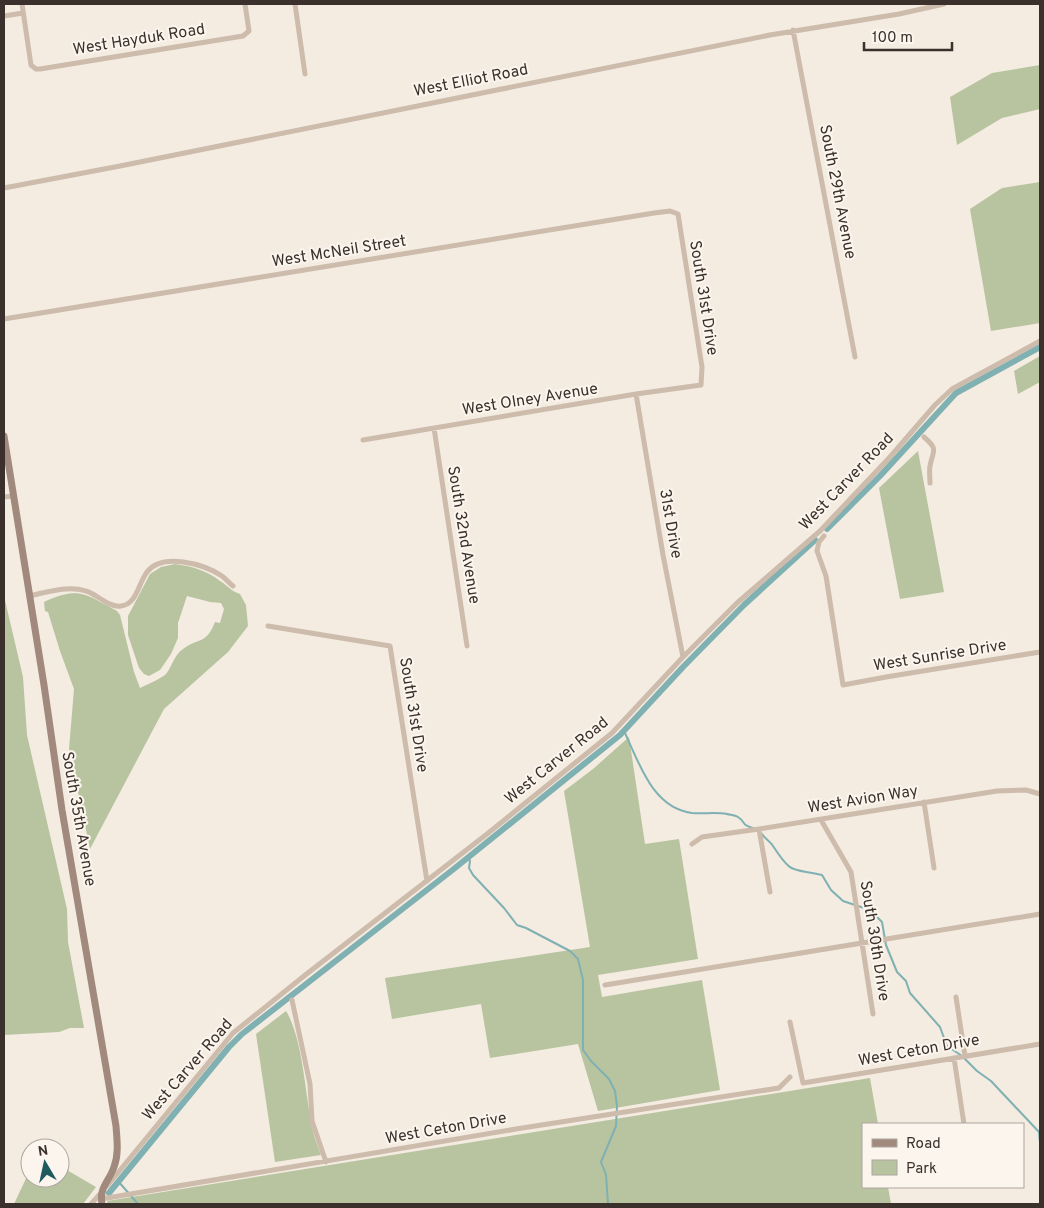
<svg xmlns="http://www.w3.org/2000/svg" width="1044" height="1208" font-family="Overpass,sans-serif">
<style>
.green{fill:#b8c4a0}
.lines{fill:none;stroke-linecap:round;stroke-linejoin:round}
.stream{stroke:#7fb0b2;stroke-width:2}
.canal{stroke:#7fb0b2;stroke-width:6}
.street{stroke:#cdbbac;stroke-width:5}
.secondary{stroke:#a18a7d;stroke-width:7}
.labels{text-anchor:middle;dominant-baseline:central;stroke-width:4;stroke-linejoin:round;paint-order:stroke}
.street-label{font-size:16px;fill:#3b302b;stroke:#fbf5ee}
</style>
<rect width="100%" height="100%" fill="#f4ebe1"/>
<path class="green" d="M1040 65V109L1002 118 957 145 950 97 992 73Z
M1040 182V323L991 331 970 209 1002 188Z
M1040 356V382L1018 394 1014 371Z
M918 451 944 592 900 599 879 488Z
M175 564C191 566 208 571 220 581 228 586 231 591 240 594L246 605 248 626 228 652 164 709 90 849 69 749 74 689 60 651 48 612 45 611 44 602C79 586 85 594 117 611L120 615 134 672 140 688C148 684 158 680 165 675 172 668 173 656 183 649 199 637 206 645 215 622L220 623 224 609 221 603 210 602 187 596 178 623V638L171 654 160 670 149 676 144 674 139 668 128 635V616L150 574 161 567Z
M4 596 23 677 27 735 67 909 68 942 84 1028H70L59 1032 4 1035Z
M629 737 645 844 679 839 698 959 598 975 602 997 702 980 720 1090 598 1111 578 1044 490 1058 481 1004 392 1019 385 978 590 947 564 791 593 769Z
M286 1011C302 1037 305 1090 311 1121 312 1132 317 1144 321 1155L275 1162 256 1034Z
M870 1078 878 1124H863V1187H888L891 1204H108L107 1201Z
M60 1166 96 1187 83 1204H14L30 1170V1178H60Z"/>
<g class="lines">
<path class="stream" d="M624 731C639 762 652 808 692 813 704 814 716 812 727 814 730 815 735 815 738 817 746 822 741 825 753 828
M762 834C765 839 770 841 773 846 792 875 791 868 822 875L831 890 843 901 864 908 874 914 882 922 886 945 897 972 906 981 910 993 940 1027 947 1046 962 1056 977 1071 991 1081 1039 1132 1040 1143
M468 857 470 861 469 868 473 875 504 908 517 925 526 928 570 951 578 959 583 980V1050L591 1061 609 1079 615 1091 617 1106 616 1126 601 1162 606 1175 608 1204
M118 1181 138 1204"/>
<path class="canal" d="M827 529 880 476 956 393 1040 347
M109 1193 229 1047 242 1034 455 868 620 735 683 667 744 605 815 540"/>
<path class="street" d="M22 4 31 65 36 69H40L243 36 249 31 245 4
M295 4 305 74
M4 16 23 13
M793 30 855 357
M4 188 120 166 770 35 899 14 944 4
M4 319 654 213 670 211 678 214 702 367 701 385 636 394 363 440
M636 394 663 555 683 657
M434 428 467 646
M924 437C939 450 933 450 930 466 929 471 930 477 930 483
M4 497 14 496
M824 536 819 542 817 551 826 576 843 685 886 677 1040 652
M29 596C47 592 68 585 86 591 97 594 109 608 121 606 137 604 138 584 147 572 162 552 204 564 222 576 226 579 229 583 233 586
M268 626 390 646 427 881
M924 802 934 868
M821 820 851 872 873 1014
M759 829 770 892
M692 844 702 837 759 829 997 791 1026 790 1040 794
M605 985 1040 914
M956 997 965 1056
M292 1000 310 1084 312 1121 326 1162
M790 1022 803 1083 1040 1044
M954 1058 964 1124
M107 1186 233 1033 304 976 487 834 612 733 683 657 737 603 820 531 890 457 935 405 952 389 1040 341
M101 1199 516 1129 779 1088 790 1077
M91 1204 101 1193"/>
<path class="secondary" d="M4 436 44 685 62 810 116 1126C117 1140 119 1154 114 1167 109 1182 99 1187 102 1204"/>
</g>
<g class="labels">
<g class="street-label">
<text transform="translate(139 40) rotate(-9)">West Hayduk Road</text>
<text transform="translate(471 81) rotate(-11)">West Elliot Road</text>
<text transform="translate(837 192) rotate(79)">South 29th Avenue</text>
<text transform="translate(339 252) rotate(-9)">West McNeil Street</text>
<text transform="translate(703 298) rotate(81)">South 31st Drive</text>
<text transform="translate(530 400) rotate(-9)">West Olney Avenue</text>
<text transform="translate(847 482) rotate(-46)">West Carver Road</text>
<text transform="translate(670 524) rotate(80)">31st Drive</text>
<text transform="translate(463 535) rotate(81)">South 32nd Avenue</text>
<text transform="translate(940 656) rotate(-9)">West Sunrise Drive</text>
<text transform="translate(413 715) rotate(81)">South 31st Drive</text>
<text transform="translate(557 761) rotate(-39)">West Carver Road</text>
<text transform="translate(863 800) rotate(-9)">West Avion Way</text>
<text transform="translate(78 819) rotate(80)">South 35th Avenue</text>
<text transform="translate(874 941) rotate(81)">South 30th Drive</text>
<text transform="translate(919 1051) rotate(-10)">West Ceton Drive</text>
<text transform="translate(188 1070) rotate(-49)">West Carver Road</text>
<text transform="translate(446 1129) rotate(-10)">West Ceton Drive</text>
</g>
</g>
<rect width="1044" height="1208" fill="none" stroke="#3b302b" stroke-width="10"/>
<rect x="862" y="1123" width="162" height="65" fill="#fbf5ee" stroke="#aea6a0"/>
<rect x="872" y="1139" width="25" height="8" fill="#a18a7d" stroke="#aea6a0"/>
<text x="906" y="1148" font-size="15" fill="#3b302b">Road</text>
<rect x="872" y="1160" width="25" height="15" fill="#b8c4a0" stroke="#aea6a0"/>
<text x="906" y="1173" font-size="15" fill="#3b302b">Park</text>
<g transform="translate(45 1163) rotate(351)"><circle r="24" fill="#fbf5ee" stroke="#aea6a0"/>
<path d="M0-4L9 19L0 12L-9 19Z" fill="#1f5a5e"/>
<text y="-8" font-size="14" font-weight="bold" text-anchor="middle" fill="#3b302b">N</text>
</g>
<path d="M864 42v8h88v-8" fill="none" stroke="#3b302b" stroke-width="2.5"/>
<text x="872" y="42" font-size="15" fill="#3b302b" stroke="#fbf5ee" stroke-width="4" paint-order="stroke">100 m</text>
</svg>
